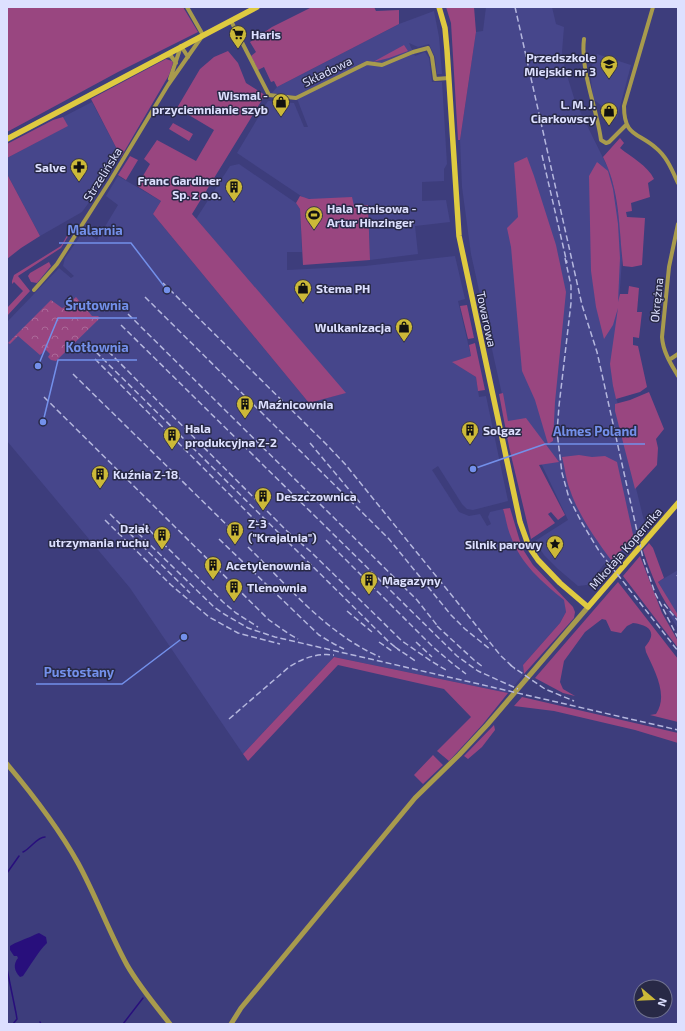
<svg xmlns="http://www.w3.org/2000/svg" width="685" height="1031" font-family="'Exo 2',sans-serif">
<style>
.built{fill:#46468b}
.green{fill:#994680}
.park{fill:url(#park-crowns)}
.water{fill:#280f7c}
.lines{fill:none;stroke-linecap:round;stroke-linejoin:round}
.stream{stroke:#280f7c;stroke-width:1.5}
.minor{stroke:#a89b4d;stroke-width:4}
.tertiary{stroke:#a89b4d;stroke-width:5}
.secondary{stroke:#dfca40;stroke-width:5.5}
.rail{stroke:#b5b7de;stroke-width:1.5;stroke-dasharray:6 3;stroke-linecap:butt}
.labels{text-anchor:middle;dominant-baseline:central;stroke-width:3;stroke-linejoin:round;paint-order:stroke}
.poi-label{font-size:12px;font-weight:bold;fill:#dde0ff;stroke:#282946;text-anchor:start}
.street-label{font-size:12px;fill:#dde0ff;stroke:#282946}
.leader{fill:none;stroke:#7390ea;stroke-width:1.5}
.callout-dot{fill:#7390ea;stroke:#282946;stroke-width:1.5}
.callout-label{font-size:13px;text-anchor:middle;font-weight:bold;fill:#7390ea;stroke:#282946;stroke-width:3;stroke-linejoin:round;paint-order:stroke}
</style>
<defs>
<pattern id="park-crowns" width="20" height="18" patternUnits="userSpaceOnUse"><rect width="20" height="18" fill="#994680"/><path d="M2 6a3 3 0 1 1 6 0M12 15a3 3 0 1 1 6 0" fill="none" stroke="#ab6999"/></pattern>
</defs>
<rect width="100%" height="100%" fill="#3d3d7c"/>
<path class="built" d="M486 7H552L556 24 564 27 562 52 565 69 575 101 609 170 614 187 620 225 622 260 613 386 625 431 624 439 646 529 610 573 604 564 592 580 587 585 578 586 558 569 544 555 535 541 568 520 533 446 514 449 471 254 462 187 460 140 476 32 483 31Z
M434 11 439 37 442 74H437L435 57 429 44 418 47 409 43 415 56 425 52 429 58 432 82H442L447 164 444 169V181L422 182V201L446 200 450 222 415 226 418 254 370 260 368 205 354 206 304 198 237 153 268 101 294 103 304 127H308L296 96 272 93 277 87 399 24Z
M597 54 631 65 617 118 593 99 590 70Z
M92 102 121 157 116 160 98 190 82 212 40 236 7 174V158L67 126 63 117Z
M239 164 296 203 300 209 302 252H287V270L365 266 455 256 465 299 458 301 471 356 453 362 476 377 479 397 486 396 508 501 473 510 467 509 462 504 438 466 432 470 459 512 469 516 480 514 487 526 491 524 488 517 490 512 503 509 511 536 517 550 565 600 566 612 560 623 523 665 524 674 508 693 334 657 243 754 130 588 7 441V322L59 268 71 278 74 276 63 266 65 258 83 232H85L97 240 118 205 106 196 118 176 161 201 153 214 309 403 345 393 196 219 230 166Z
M678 570V629L667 611 672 606 658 582Z"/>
<path class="green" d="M7 7H183L198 32 118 72 7 132Z
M312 7H374L376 11 399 10V24L277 87 274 81 271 82 264 67 258 70 251 56 256 52 250 42 272 27Z
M446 7H474L476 32 460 140H458L451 23Z
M404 45 408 51 389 58 373 62Z
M228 51 238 63 246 83 265 95 192 214 346 393 309 403 153 214 161 201 137 186 150 164 144 159 157 140 196 161 214 130 177 108 200 69 214 57Z
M166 59 172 61 173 63 169 75 121 157 91 99Z
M63 117 68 126 7 158V144L53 120Z
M173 123 193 134 189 141 169 129Z
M620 138 624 143 620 148C631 157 648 166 654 179L648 183 650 197 631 203 632 211 626 212 627 217 645 218 642 265 632 267 623 266C619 229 620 190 603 157Z
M130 156 138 160 126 180 118 175Z
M527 157 534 176 556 245 566 292 555 402 553 441 548 444 535 400 522 371 511 247 507 228 518 217 514 163Z
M597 162 608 171 613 189 618 224 620 258 618 302 620 294H628L629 286 639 288 637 312H642L639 338 633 337V345L638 346 647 387 640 392 616 399 613 386 610 364 618 308 613 325 604 339 596 307 591 271 589 176Z
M7 174 40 236 21 248 7 259Z
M300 196 309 199 352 197 354 206 368 205 370 260 303 265 300 209 296 203Z
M72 227 73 228 61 248 18 276 30 291 7 316V308L23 291 14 282 12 284V281L14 275 61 246Z
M49 262 51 266 37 283 31 282 28 276 30 273Z
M467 305 474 338 468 339 460 306Z
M475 343 485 390 478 391 476 377 452 362 471 356 469 345Z
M649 392 664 429 656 439 658 448 657 465 635 489 615 411V404L630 400Z
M503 393 508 421 526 418 559 462 539 465 565 515 558 520 551 512 548 514 555 523 531 539 509 447 499 394Z
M579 455 592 457 605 456 617 462 634 539 611 560C595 538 579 516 570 490 566 480 565 468 562 457Z
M510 508 522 548 533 565 573 607 575 612 574 618 524 674 523 665 560 623 566 612 564 600C542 582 521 564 511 537 507 528 506 518 503 509Z
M649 543 653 548 664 578 658 582 678 615V619C660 599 651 574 643 550Z
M640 556 662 613 678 641V648L623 576Z
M618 582 678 659V722L650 715 656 714C669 695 654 670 646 652L645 647C658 632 649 625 633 623L627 626 621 633 611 631 606 620 602 619 585 632 564 661 560 682 563 689 575 696 563 693 535 678Z
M334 657 508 693 483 724 449 761 437 751 471 717 444 689 338 665 248 761 243 754Z
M522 697 678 733V743L635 730 554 711 514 706Z
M494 725 495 730 482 747 468 759 464 756Z
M433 755 443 765 423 784 414 775Z"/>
<path class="park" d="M76 297 92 316H98L100 318 56 361 51 360 48 357 50 354 46 350 40 355 18 336 10 344 8 343 51 300 62 308 65 307Z"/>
<path class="water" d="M39 933 46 937 47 943C37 953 31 965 23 976L20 977C14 971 13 964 18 958L17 956H14L10 950V946C16 942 23 940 30 937 33 936 35 934 39 933Z"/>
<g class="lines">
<path class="stream" d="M23 852C30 849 37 837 45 837
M7 873 19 856
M7 969 16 1013 17 1019 13 1024
M40 1022 41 1024
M123 1024 143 998"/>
<path class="minor" d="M653 7 624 106C624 137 638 132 656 148 667 157 672 170 678 183
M231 21 269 95 296 98 367 63 382 65 413 52 428 48 432 57 435 79 449 78
M584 39C580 71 597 108 601 140L606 143 609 142 626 125
M181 46 188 57
M166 55 171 56 176 63
M170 79 181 46
M678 224 669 267 662 337C663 352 671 364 678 376
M34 290 57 264 110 181 168 85 203 35 187 7
M669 360 678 354"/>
<path class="tertiary" d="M7 764C33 795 58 827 78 863 96 896 109 932 127 965 139 986 155 1005 170 1024
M231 1024 241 1008 415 798 459 755 487 725 588 607"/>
<path class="secondary" d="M439 7 445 28 447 50 459 236 520 522 529 547 538 560 560 583 588 607 678 503
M7 139 257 7"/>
<path class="rail" d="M515 7 582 305 597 352 643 558 655 593 678 638
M542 155 567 263
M565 258 571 286V303L559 406 557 432 562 473 569 498 582 523 599 551 678 651
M163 283 326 444 345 464 501 656 515 669
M145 297 389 539 451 615 465 629 491 650
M128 314 417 600 440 629
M121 325 457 656 478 671 518 689
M102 345 287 531 310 551 402 641 431 661 446 670
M96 352 389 642 400 651
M95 359 263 528
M73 374 233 531
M44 397 269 620 289 634 298 639
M310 443 361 504
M110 514 190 593
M105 520 171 585 209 617 238 633 280 644
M143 524 223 602 236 613 258 627
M138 533 214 607 224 614 248 628 275 637 678 730
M219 539 319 635 334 644 344 649
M326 540 433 647 453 664 466 674
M248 547C289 587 327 634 380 657
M677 575 678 577
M664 604 678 621
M347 611 372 632
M437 626 474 660 483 667
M379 642 392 651
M416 642 432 657
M395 647 417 662
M510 665 545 689 574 701
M229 719 289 667C303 658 317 653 334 655"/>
</g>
<defs>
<g id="supermarket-pin" transform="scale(0.9)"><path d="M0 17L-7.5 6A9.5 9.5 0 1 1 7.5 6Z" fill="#ccb938" stroke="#282946"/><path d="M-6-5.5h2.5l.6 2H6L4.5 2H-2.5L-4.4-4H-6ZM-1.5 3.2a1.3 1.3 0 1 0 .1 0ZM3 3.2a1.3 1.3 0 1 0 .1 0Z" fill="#111"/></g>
<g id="school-pin" transform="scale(0.9)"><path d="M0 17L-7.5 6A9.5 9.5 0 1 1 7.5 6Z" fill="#ccb938" stroke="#282946"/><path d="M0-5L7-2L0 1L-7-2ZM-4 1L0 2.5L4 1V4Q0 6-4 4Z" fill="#111"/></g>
<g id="shop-pin" transform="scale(0.9)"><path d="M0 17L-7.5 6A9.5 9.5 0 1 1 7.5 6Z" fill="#ccb938" stroke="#282946"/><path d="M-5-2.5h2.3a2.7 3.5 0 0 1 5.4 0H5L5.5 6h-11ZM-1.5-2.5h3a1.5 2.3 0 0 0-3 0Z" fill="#111"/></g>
<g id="pharmacy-pin" transform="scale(0.9)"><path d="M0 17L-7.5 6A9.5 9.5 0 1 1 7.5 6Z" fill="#ccb938" stroke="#282946"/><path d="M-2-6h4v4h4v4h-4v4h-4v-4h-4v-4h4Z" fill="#111"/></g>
<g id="building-pin" transform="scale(0.9)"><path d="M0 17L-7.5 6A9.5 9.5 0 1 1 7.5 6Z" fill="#ccb938" stroke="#282946"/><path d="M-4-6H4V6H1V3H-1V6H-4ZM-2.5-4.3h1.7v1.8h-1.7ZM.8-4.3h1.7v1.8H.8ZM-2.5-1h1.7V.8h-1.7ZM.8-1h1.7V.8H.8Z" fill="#111"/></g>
<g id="stadium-pin" transform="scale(0.9)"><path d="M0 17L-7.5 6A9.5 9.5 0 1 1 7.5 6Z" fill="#ccb938" stroke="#282946"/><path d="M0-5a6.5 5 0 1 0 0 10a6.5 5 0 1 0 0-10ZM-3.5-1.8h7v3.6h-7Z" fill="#111"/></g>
<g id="sight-pin" transform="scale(0.9)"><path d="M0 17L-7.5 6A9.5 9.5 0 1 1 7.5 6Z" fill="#ccb938" stroke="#282946"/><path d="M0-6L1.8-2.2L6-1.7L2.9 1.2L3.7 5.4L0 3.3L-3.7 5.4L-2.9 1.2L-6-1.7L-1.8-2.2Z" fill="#111"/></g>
</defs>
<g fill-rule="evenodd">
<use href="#supermarket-pin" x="238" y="34"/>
<use href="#school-pin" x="609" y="64"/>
<use href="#shop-pin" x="281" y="102"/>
<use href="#shop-pin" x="609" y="111"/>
<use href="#pharmacy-pin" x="79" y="167"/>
<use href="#building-pin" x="234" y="187"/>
<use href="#stadium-pin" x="314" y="215"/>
<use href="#shop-pin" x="303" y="288"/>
<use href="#shop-pin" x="404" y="327"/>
<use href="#building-pin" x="245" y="404"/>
<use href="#building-pin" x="470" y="430"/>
<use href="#building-pin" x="172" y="435"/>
<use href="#building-pin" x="100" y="474"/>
<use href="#building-pin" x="263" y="496"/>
<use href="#building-pin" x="235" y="530"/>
<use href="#building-pin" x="162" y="535"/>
<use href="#sight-pin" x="555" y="544"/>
<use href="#building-pin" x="213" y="565"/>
<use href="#building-pin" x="369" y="580"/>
<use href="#building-pin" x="234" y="587"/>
</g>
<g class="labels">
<g class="poi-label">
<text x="251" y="34">Haris</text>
<text x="596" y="57" text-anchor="end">Przedszkole<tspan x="596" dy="14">Miejskie nr 3</tspan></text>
<text x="268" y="95" text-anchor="end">Wismal -<tspan x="268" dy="14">przyciemnianie szyb</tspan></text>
<text x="596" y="104" text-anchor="end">L. M. J.<tspan x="596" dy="14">Ciarkowscy</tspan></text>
<text x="66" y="167" text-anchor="end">Salve</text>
<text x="221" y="180" text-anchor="end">Franc Gardiner<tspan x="221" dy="14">Sp. z o.o.</tspan></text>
<text x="327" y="208">Hala Tenisowa -<tspan x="327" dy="14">Artur Hinzinger</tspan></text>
<text x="316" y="288">Stema PH</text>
<text x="391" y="327" text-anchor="end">Wulkanizacja</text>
<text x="258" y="404">Maźnicownia</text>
<text x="185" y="428">Hala<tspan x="185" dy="14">produkcyjna Z-2</tspan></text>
<text x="483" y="430">Solgaz</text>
<text x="113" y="474">Kuźnia Z-18</text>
<text x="276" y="496">Deszczownica</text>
<text x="248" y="523">Z-3<tspan x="248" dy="14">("Krajalnia")</tspan></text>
<text x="149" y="528" text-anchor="end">Dział<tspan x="149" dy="14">utrzymania ruchu</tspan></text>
<text x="542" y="544" text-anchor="end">Silnik parowy</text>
<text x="226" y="565">Acetylenownia</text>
<text x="382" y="580">Magazyny</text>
<text x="247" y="587">Tlenownia</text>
</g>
<g class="street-label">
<text transform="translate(327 71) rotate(-26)">Składowa</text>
<text transform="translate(102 174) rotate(-58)">Strzelińska</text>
<text transform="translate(656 300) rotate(-84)">Okrężna</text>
<text transform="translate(487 319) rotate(78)">Towarowa</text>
<text transform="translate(625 548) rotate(-49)">Mikołaja Kopernika</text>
</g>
</g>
<path class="leader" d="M167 290L131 243H59M38 366L58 318H137M43 422L58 360H137M473 469L545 444H645M184 637L122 684H36"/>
<g class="callout-dot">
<circle cx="167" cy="290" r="4"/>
<circle cx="38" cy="366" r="4"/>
<circle cx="43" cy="422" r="4"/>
<circle cx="473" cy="469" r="4"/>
<circle cx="184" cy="637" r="4"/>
</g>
<g class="callout-label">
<text x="95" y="235">Malarnia</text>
<text x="97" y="310">Śrutownia</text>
<text x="97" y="352">Kotłownia</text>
<text x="595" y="436">Almes Poland</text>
<text x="79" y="677">Pustostany</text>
</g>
<rect width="685" height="1031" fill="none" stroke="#dde0ff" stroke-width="16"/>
<g transform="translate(653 999) rotate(109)"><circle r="19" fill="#282946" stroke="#707290"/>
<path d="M0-3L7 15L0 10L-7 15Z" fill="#ccb938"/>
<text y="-6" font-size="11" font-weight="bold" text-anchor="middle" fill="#dde0ff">N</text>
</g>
</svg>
